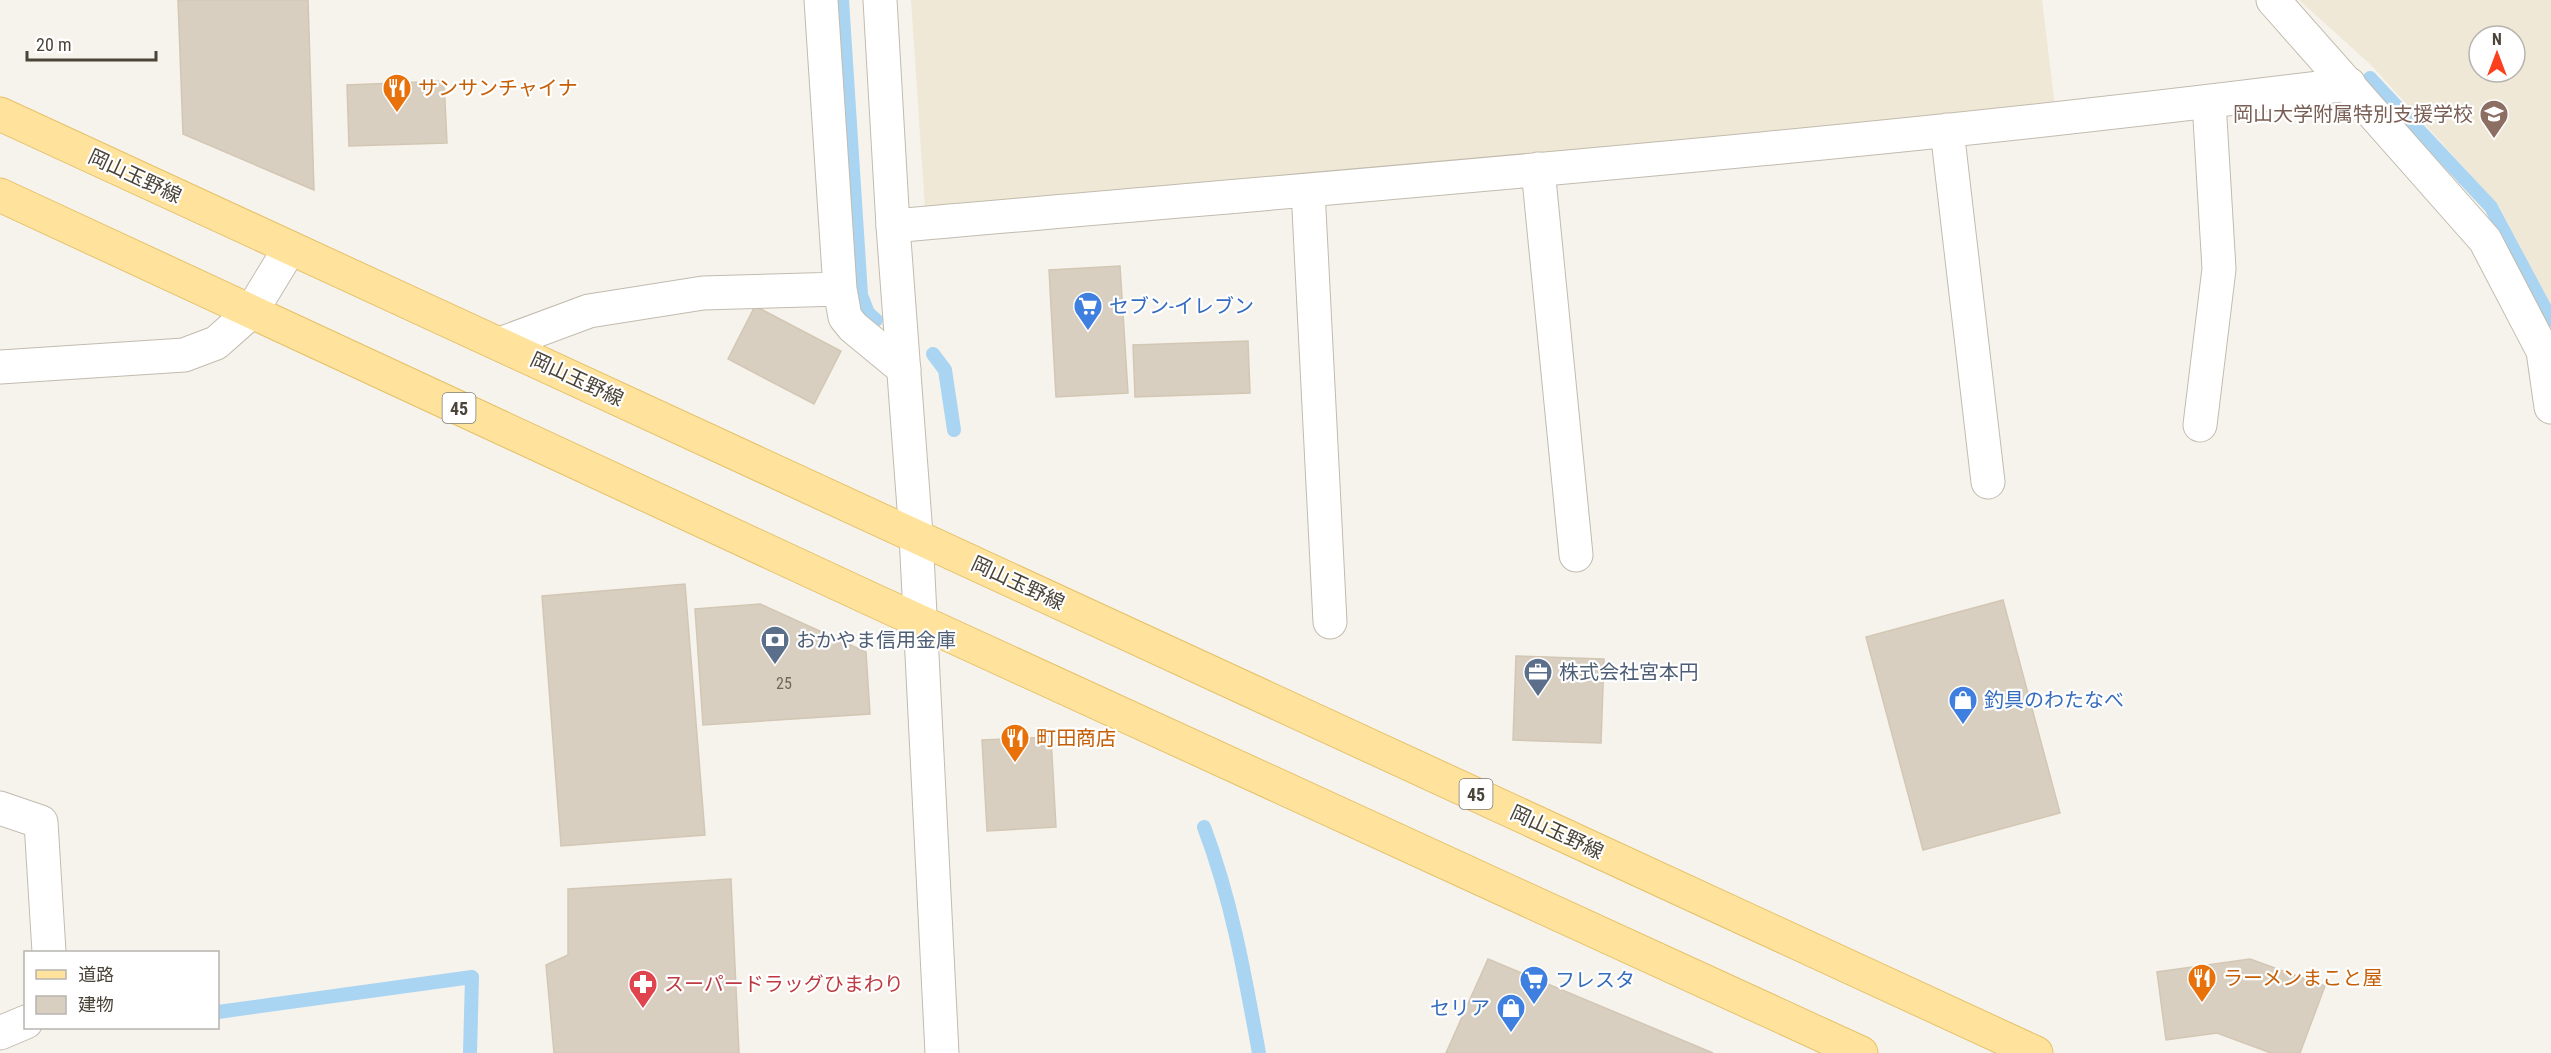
<svg xmlns="http://www.w3.org/2000/svg" width="2551" height="1053" font-family="'Roboto Condensed','Noto Sans JP',sans-serif">
<style>
.education{fill:#efe8d6;fill-rule:evenodd}
.lines{fill:none;stroke-linecap:round;stroke-linejoin:round}
.stream{stroke:#a9d4f2;stroke-width:14}
.building{fill:#d8cfc1;stroke:#d3c7b4;stroke-width:1.5}
.minor-casing{stroke:#c2bbae;stroke-width:35}
.tertiary-casing{stroke:#c2bbae;stroke-width:35}
.primary-casing{stroke:#e6c16a;stroke-width:35}
.minor{stroke:#fff;stroke-width:33}
.tertiary{stroke:#fff;stroke-width:33}
.primary{stroke:#ffe39c;stroke-width:33}
.labels{text-anchor:middle;dominant-baseline:central;stroke-width:4.5;stroke-linejoin:round;paint-order:stroke}
.number-label{font-size:16px;fill:#6e675b}
.shield{fill:#fff;stroke:#817c74;stroke-width:1.5}
.shield-label{font-size:18px;font-weight:bold;fill:#4b4439}
.food-label{font-size:20px;fill:#c56008;stroke:#fff;text-anchor:start}
.education-label{font-size:20px;fill:#785e54;stroke:#fff;text-anchor:end}
.street-label{font-size:20px;fill:#4b4439;stroke:#fff}
.shop-label{font-size:20px;fill:#366cbe;stroke:#fff;text-anchor:start}
.service-label{font-size:20px;fill:#4e5e75;stroke:#fff;text-anchor:start}
.health-label{font-size:20px;fill:#be3a42;stroke:#fff;text-anchor:start}
</style>
<rect width="100%" height="100%" fill="#f6f3ec"/>
<path class="education" d="M911 0H2042L2055 106 925 209Z
M2299 0H2551V307L2499 206 2371 65ZM2479 36H2515V72H2479Z"/>
<g class="lines">
<path class="stream" d="M842 0 861 295 868 313 876 320
M2370 78 2491 207 2551 320
M933 354 945 370 954 430
M1204 827C1232 901 1245 976 1259 1053
M218 1012 472 977 470 1053"/>
</g>
<path class="building" d="M178 0H308L314 190 183 134Z
M444 81 447 143 349 146 347 85Z
M1120 266 1128 393 1056 397 1049 270Z
M755 306 841 351 814 404 728 359Z
M1248 341 1250 393 1135 397 1133 345Z
M685 584 705 835 561 846 542 596Z
M2003 600 2060 813 1923 850 1866 637Z
M760 604 866 652 870 714 703 725 695 609Z
M1516 656 1604 659 1601 743 1513 740Z
M1051 737 1056 827 987 831 982 740Z
M731 879 739 1053H554L546 965 568 955V889Z
M1488 959 1713 1053H1446Z
M2250 959 2325 986 2300 1053H2271L2217 1033 2166 1040 2157 972Z"/>
<g class="lines">
<g class="minor-casing">
<path id="minor" d="M821 0 840 289 845 317 853 327 904 369
M2273 0 2485 240 2543 351 2551 407
M1947 130 1988 482
M1538 169 1576 555
M1308 190 1330 622
M893 226C1378 183 1865 146 2349 84
M500 344 589 311 703 293 840 289
M0 367 184 355 216 343 251 312 290 248
M2200 425 2219 269 2209 102
M0 808 41 822 49 952
M0 1033 26 1022"/>
</g>
<g class="tertiary-casing">
<path id="tertiary" d="M880 0 893 226 916 535 942 1053"/>
</g>
<g class="primary-casing">
<path id="primary" d="M0 114 2036 1053
M0 195 873 600 1861 1053"/>
</g>
<use href="#minor" class="minor"/>
<use href="#tertiary" class="tertiary"/>
<use href="#primary" class="primary"/>
</g>
<defs>
<g id="restaurant-pin" transform="scale(1.5)"><path d="M0 17L-7.5 6A9.5 9.5 0 1 1 7.5 6Z" fill="#e8710a" stroke="#fff"/><path d="M-5-6h1v4h1v-4h1v4h1v-4h1v5L-1.5 .5V6h-2V.5L-5-1ZM5-6V6H3V1.5H1.5Q1.5-4 5-6Z" fill="#fff"/></g>
<g id="school-pin" transform="scale(1.5)"><path d="M0 17L-7.5 6A9.5 9.5 0 1 1 7.5 6Z" fill="#8d6e63" stroke="#fff"/><path d="M0-5L7-2L0 1L-7-2ZM-4 1L0 2.5L4 1V4Q0 6-4 4Z" fill="#fff"/></g>
<g id="supermarket-pin" transform="scale(1.5)"><path d="M0 17L-7.5 6A9.5 9.5 0 1 1 7.5 6Z" fill="#3f7fe0" stroke="#fff"/><path d="M-6-5.5h2.5l.6 2H6L4.5 2H-2.5L-4.4-4H-6ZM-1.5 3.2a1.3 1.3 0 1 0 .1 0ZM3 3.2a1.3 1.3 0 1 0 .1 0Z" fill="#fff"/></g>
<g id="bank-pin" transform="scale(1.5)"><path d="M0 17L-7.5 6A9.5 9.5 0 1 1 7.5 6Z" fill="#5c6f8a" stroke="#fff"/><path d="M-6-4H6V4H-6ZM0-2.3a2.3 2.3 0 1 0 0 4.6a2.3 2.3 0 1 0 0-4.6Z" fill="#fff"/></g>
<g id="office-pin" transform="scale(1.5)"><path d="M0 17L-7.5 6A9.5 9.5 0 1 1 7.5 6Z" fill="#5c6f8a" stroke="#fff"/><path d="M-6-3h4V-5.5h4V-3h4V5H-6ZM-1-4.5V-3h2v-1.5ZM-6 0V1H6V0Z" fill="#fff"/></g>
<g id="shop-pin" transform="scale(1.5)"><path d="M0 17L-7.5 6A9.5 9.5 0 1 1 7.5 6Z" fill="#3f7fe0" stroke="#fff"/><path d="M-5-2.5h2.3a2.7 3.5 0 0 1 5.4 0H5L5.5 6h-11ZM-1.5-2.5h3a1.5 2.3 0 0 0-3 0Z" fill="#fff"/></g>
<g id="pharmacy-pin" transform="scale(1.5)"><path d="M0 17L-7.5 6A9.5 9.5 0 1 1 7.5 6Z" fill="#e0444e" stroke="#fff"/><path d="M-2-6h4v4h4v4h-4v4h-4v-4h-4v-4h4Z" fill="#fff"/></g>
</defs>
<g fill-rule="evenodd">
<use href="#restaurant-pin" x="397" y="88"/>
<use href="#school-pin" x="2494" y="114"/>
<use href="#supermarket-pin" x="1088" y="306"/>
<use href="#bank-pin" x="775" y="640"/>
<use href="#office-pin" x="1538" y="672"/>
<use href="#shop-pin" x="1963" y="700"/>
<use href="#restaurant-pin" x="1015" y="738"/>
<use href="#restaurant-pin" x="2202" y="978"/>
<use href="#supermarket-pin" x="1534" y="980"/>
<use href="#pharmacy-pin" x="643" y="984"/>
<use href="#shop-pin" x="1511" y="1008"/>
</g>
<g class="labels">
<g class="number-label">
<text x="784" y="683">25</text>
</g>
<g class="shield">
<rect x="442.5" y="393" width="33" height="30" rx="4.5"/>
<rect x="1459.5" y="779" width="33" height="30" rx="4.5"/>
</g>
<g class="shield-label">
<text x="459" y="408">45</text>
<text x="1476" y="794">45</text>
</g>
<g class="food-label">
<text x="418" y="88">サンサンチャイナ</text>
<text x="1036" y="738">町田商店</text>
<text x="2223" y="978">ラーメンまこと屋</text>
</g>
<g class="education-label">
<text x="2473" y="114">岡山大学附属特別支援学校</text>
</g>
<g class="street-label">
<text transform="translate(135 176) rotate(25)">岡山玉野線</text>
<text transform="translate(577 379) rotate(25)">岡山玉野線</text>
<text transform="translate(1018 583) rotate(25)">岡山玉野線</text>
<text transform="translate(1557 832) rotate(25)">岡山玉野線</text>
</g>
<g class="shop-label">
<text x="1109" y="306">セブン-イレブン</text>
<text x="1984" y="700">釣具のわたなべ</text>
<text x="1555" y="980">フレスタ</text>
<text x="1490" y="1008" text-anchor="end">セリア</text>
</g>
<g class="service-label">
<text x="796" y="640">おかやま信用金庫</text>
<text x="1559" y="672">株式会社宮本円</text>
</g>
<g class="health-label">
<text x="664" y="984">スーパードラッグひまわり</text>
</g>
</g>
<rect x="24" y="951" width="195" height="78" fill="#ffffff" stroke="#b7b4b0" stroke-width="1.5"/>
<rect x="36" y="970" width="30" height="9" fill="#ffe39c" stroke="#b7b4b0" stroke-width="1.5"/>
<text x="78" y="981" font-size="18" fill="#4b4439">道路</text>
<rect x="36" y="996" width="30" height="18" fill="#d8cfc1" stroke="#b7b4b0" stroke-width="1.5"/>
<text x="78" y="1011" font-size="18" fill="#4b4439">建物</text>
<g transform="translate(2497 54)"><circle r="28" fill="#ffffff" stroke="#b7b4b0" stroke-width="1.5"/>
<path d="M0-4.5L10 22L0 15L-10 22Z" fill="#fc3f1d"/>
<text y="-9" font-size="16" font-weight="bold" text-anchor="middle" fill="#4b4439">N</text>
</g>
<path d="M27 51v9h129v-9" fill="none" stroke="#4b4439" stroke-width="3"/>
<text x="36" y="51" font-size="18" fill="#4b4439" stroke="#ffffff" stroke-width="4.5" paint-order="stroke">20 m</text>
</svg>
